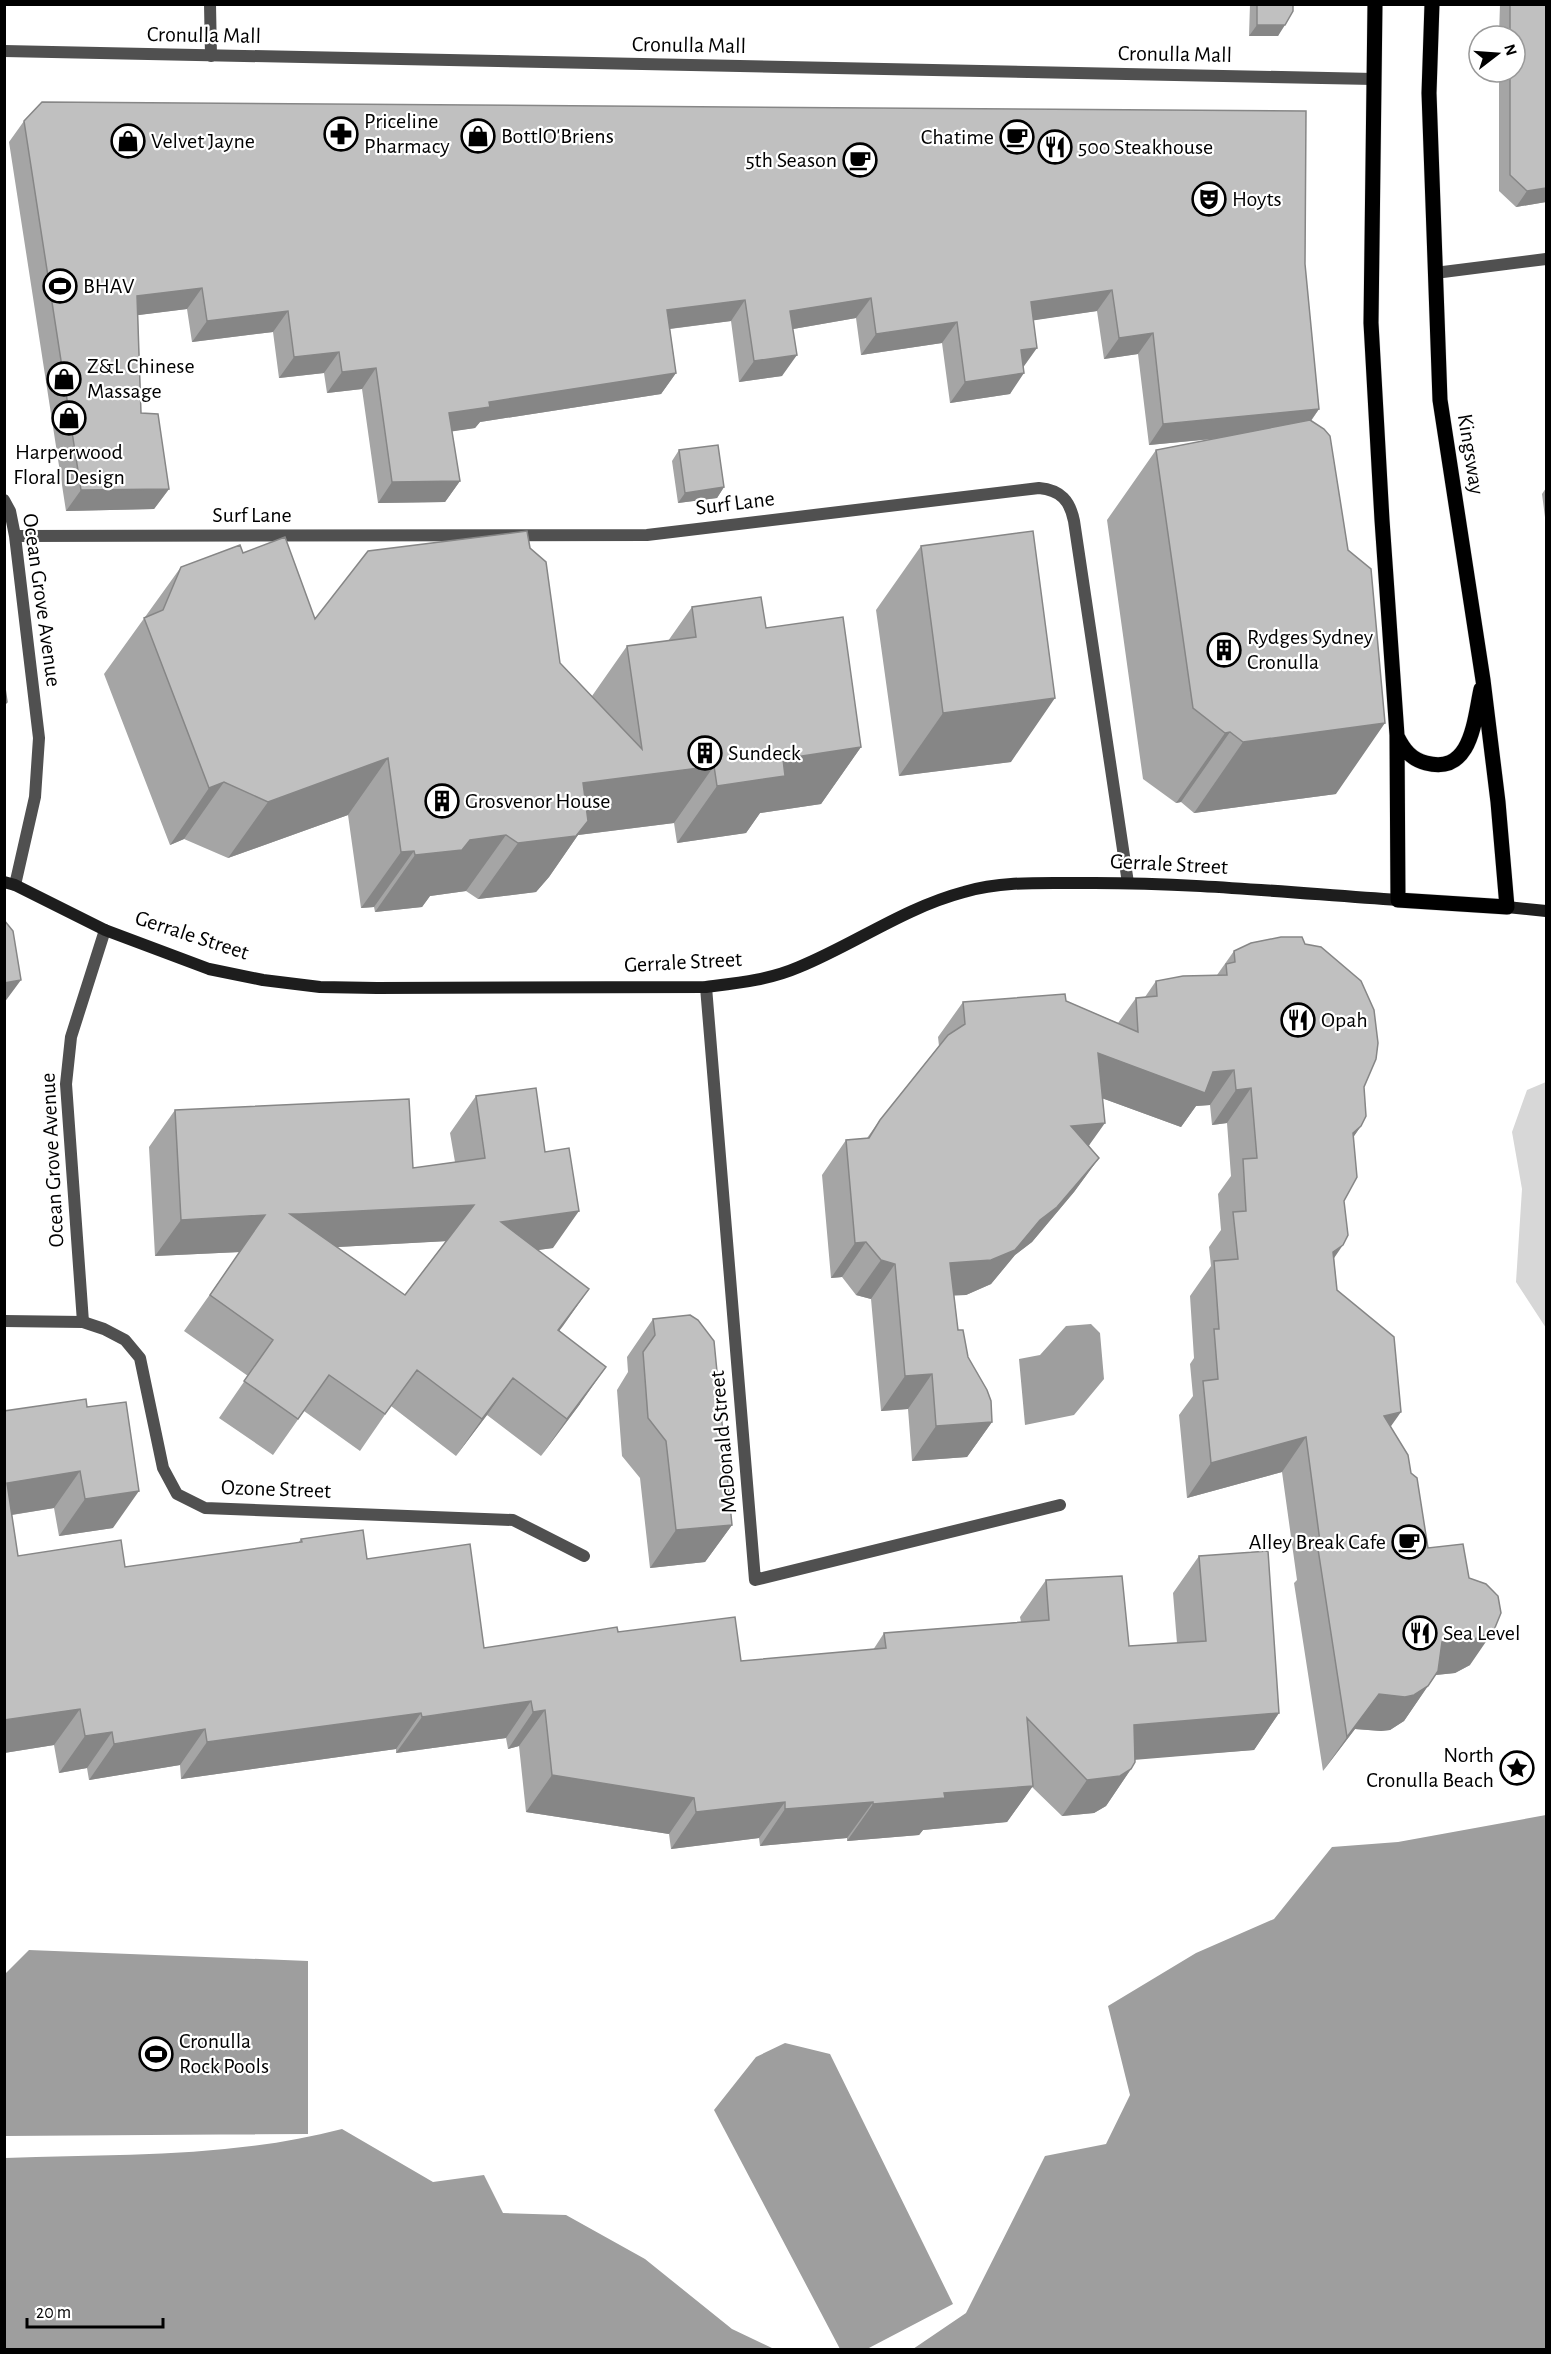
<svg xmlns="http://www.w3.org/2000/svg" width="1551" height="2354" font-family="'Alegreya Sans',sans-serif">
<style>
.green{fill:#d7d7d7}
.water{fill:#9e9e9e}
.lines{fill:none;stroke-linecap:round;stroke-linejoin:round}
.primary-casing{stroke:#dbdbdb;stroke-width:16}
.lane{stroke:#505050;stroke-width:12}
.street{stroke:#505050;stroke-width:12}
.secondary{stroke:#1d1d1d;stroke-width:12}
.primary{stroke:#000;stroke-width:15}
.wall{fill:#a5a5a5;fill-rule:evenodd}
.shaded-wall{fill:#868686}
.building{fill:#c0c0c0;stroke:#868686;stroke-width:1.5;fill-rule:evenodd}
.labels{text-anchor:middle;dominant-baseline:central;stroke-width:4.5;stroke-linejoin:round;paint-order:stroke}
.street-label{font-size:22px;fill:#000;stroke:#fff}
.poi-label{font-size:22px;fill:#000;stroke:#fff;text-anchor:start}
</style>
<rect width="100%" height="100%" fill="#fff"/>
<path class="green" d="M1546 1082V1328L1516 1282 1522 1189 1512 1132 1527 1090Z"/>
<path class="water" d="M1091 1324 1100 1333 1104 1379 1074 1415 1025 1425 1019 1359 1040 1355 1066 1326Z
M1546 1815V2349H913L966 2313 1045 2156 1106 2144 1130 2095 1108 2006 1196 1953 1274 1919 1332 1847 1398 1842Z
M29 1950 308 1961V2134L5 2136V1974Z
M785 2043 830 2054 953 2304 867 2349H840L714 2110 756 2057Z
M342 2129 433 2182 484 2175 503 2213 566 2215 645 2259 732 2329 774 2349H5V2158C117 2154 232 2158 342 2129Z"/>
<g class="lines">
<g class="primary-casing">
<path id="primary" d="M1375 4 1371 323 1382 520 1397 735 1398 900 1507 907 1498 802 1483 680 1440 400 1429 93 1432 4
M1397 736C1404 750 1411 759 1426 763 1472 775 1474 720 1481 689"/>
</g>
<path class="lane" d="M210 4 211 56
M83 1322 66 1084 71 1037 105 930"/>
<path class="street" d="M4 51 1374 79
M1435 273 1546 259
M4 500 10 511 15 536 39 738 35 797 15 885
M15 536 647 535 1039 488C1061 490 1070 501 1074 521L1128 883
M706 987 755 1580 1060 1505
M4 1321 83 1322 104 1329 125 1340 140 1358 163 1468 177 1494 205 1508 513 1520 584 1556"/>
<path class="secondary" d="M4 882 15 885 105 930 209 969 263 980 320 987 377 988 706 987C738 983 769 980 799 967 855 944 904 908 964 892 1001 881 1042 883 1081 883 1187 882 1293 893 1398 900
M1507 907 1546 911"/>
<use href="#primary" class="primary"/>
</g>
<path class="wall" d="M1250 4H1293L1278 36H1249Z
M1500 4H1546V202L1516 207 1499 191V72H1515V36H1499Z
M24 121 1305 264 1319 409 1311 421 1336 794 1194 813 1181 802 1176 803 1143 779 1107 520 1156 450 1213 439 1149 445 1138 354 1104 359 1097 311 1033 320 1023 367 1010 394 950 403 942 343 861 355 856 318 793 329 782 376 739 382 731 321 670 329 676 373 661 394 480 422 475 428 452 431 460 481 445 502 378 503 362 389 327 393 324 373 279 378 273 332 192 342 187 309 138 315 141 413 169 489 154 509 66 511 9 142Z
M679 450 724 487 717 498 678 503 672 461Z
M1546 488V525L1542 494Z
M921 546 1011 762 899 776 876 610Z
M530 548 560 663 592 696 627 646 668 641 692 607 766 628 861 747 821 804 760 813 746 833 677 843 674 823 578 835 549 877 536 892 478 899 466 891 430 896 422 907 375 912 374 907 361 908 348 815 228 858 184 839 170 845 104 674 181 567 243 553 315 619Z
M1234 951 1364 1087 1361 1126 1353 1137 1344 1201 1334 1258 1337 1290 1390 1427 1411 1473 1428 1548 1470 1665 1455 1673 1435 1675 1404 1721 1390 1730 1381 1731 1355 1729 1323 1771 1294 1583 1297 1580 1282 1472 1187 1498 1179 1415 1193 1396 1190 1364 1194 1358 1190 1296 1211 1266 1209 1247 1221 1230 1218 1194 1231 1176 1227 1123 1212 1125 1210 1105 1196 1106 1181 1127 1102 1098 1089 1146 1099 1158 1074 1192 1032 1242 1015 1255 991 1284 966 1295H954L958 1330 992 1422 967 1457 912 1461 908 1409 881 1411 871 1299 856 1295 842 1277 831 1278 822 1175 846 1140 867 1138 880 1120 939 1046 938 1037 963 1002 1066 1001 1118 1023 1136 998 1145 997 1156 981 1217 975Z
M476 1096 553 1248 537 1250 580 1404 541 1456 487 1415 456 1456 391 1406 360 1451 304 1411 273 1455 219 1418 248 1376 184 1331 240 1252 155 1256 149 1147 175 1110 413 1168 455 1162 450 1133ZM446 1241 405 1295 337 1247Z
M653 1319 732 1525 705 1562 650 1568 640 1478 622 1456 617 1390 628 1372 627 1357Z
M87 1407 113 1528 59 1536 54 1508 12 1515 18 1556 125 1567 298 1543 301 1539 367 1559 484 1648 618 1632 741 1661 873 1650 884 1633 1021 1622 1020 1617 1046 1580 1129 1646 1177 1643 1173 1593 1199 1556 1279 1713 1254 1750 1135 1759 1131 1769 1106 1806 1094 1813 1062 1816 1032 1787 1007 1822 923 1830 919 1835 847 1841V1838L760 1846 759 1838 671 1849 669 1834 526 1812 519 1746 508 1749 506 1738 396 1753V1749L181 1779 180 1765 89 1780 87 1768 59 1773 54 1745 4 1753V1411Z"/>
<path class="shaded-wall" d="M1257 25H1285L1278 36H1249Z
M1546 188V202L1516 207 1527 191Z
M202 288 187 309 123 317 137 296Z
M1112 290 1097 311 1016 323 1031 302Z
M871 298 856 318 776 332 790 311Z
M745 300 731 321 652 331 667 310Z
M288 311 273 332 192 342 207 321Z
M957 322 942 343 861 355 876 334Z
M1153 333 1138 354 1104 359 1119 338Z
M1037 348 1022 369 1021 350Z
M339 352 324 373 279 378 294 357Z
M797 355 782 376 739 382 754 361Z
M376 368 362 389 327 393 342 372Z
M676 373 661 394 480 422 475 428 435 434 449 413 489 402Z
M1024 373 1010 394 950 403 965 382Z
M1319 409 1304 430 1149 445 1163 424Z
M460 481 445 502 378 503 392 482Z
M724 487 717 498 678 503 685 493Z
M169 489 154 509 66 511 81 490Z
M1055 698 1011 762 899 776 943 713Z
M1385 723 1336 794 1194 813 1243 742Z
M1230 732 1181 802 1176 803 1225 733Z
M861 747 821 804 760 813 746 833 677 843 717 786 783 759Z
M388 758 348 815 228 858 268 802Z
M714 766 674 823 578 835 549 877 536 892 478 899 518 843 583 783Z
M224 782 184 839 170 845 209 788Z
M506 835 466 891 430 896 422 907 375 912 415 855 470 840Z
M414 851 374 907 361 908 401 852Z
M21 980 4 1003V983Z
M1098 1053 1213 1072 1234 1070 1210 1105 1196 1106 1181 1127 1074 1088Z
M1251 1088 1227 1123 1212 1125 1236 1090Z
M1105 1123 1080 1158 1071 1126Z
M1361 1126 1337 1161 1353 1133Z
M1099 1158 1074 1192 1032 1242 1015 1255 991 1284 966 1295 926 1297 950 1263 1040 1220Z
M474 1205 449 1241 264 1251 290 1214Z
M579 1211 553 1248 475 1259 501 1222Z
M265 1215 240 1252 155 1256 181 1220Z
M866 1242 842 1277 831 1278 855 1243Z
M1343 1245 1319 1280 1333 1252Z
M881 1260 895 1264 871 1299 856 1295Z
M589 1289 563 1326 532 1366 558 1330Z
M606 1367 580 1404 541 1456 567 1419Z
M932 1374 908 1409 881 1411 905 1376Z
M513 1378 487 1415 456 1456 482 1419Z
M1401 1412 1377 1446 1384 1416Z
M992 1422 967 1457 912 1461 936 1426Z
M1306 1437 1282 1472 1187 1498 1211 1463Z
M80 1471 54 1508 4 1516 7 1483Z
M139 1491 113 1528 59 1536 85 1499Z
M732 1525 705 1562 650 1568 676 1530Z
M1494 1630 1470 1665 1455 1673 1417 1677 1442 1642Z
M1428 1686 1404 1721 1390 1730 1381 1731 1355 1729 1323 1771 1347 1737 1379 1694Z
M531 1701 506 1738 396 1753 422 1717Z
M80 1709 54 1745 4 1753V1720Z
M545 1710 519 1746 508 1749 533 1712Z
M421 1713 396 1749 181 1779 207 1742Z
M1279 1713 1254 1750 1109 1762 1134 1725Z
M205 1729 180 1765 89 1780 114 1744Z
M112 1732 87 1768 59 1773 85 1736Z
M1131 1769 1106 1806 1094 1813 1062 1816 1087 1780Z
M552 1775 694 1798 669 1834 526 1812Z
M1033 1786 1007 1822 923 1830 919 1835 847 1841 873 1804 944 1793Z
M785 1802 759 1838 671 1849 696 1812Z
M873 1802 847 1838 760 1846 785 1809Z"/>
<path class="building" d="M1257 4H1293V11L1285 25H1257Z
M1510 4H1546V188L1527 191 1510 175V72H1515V36H1510Z
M42 102 1306 111 1305 264 1319 409 1163 424 1153 333 1119 338 1112 290 1031 302 1037 348 1021 350 1024 373 965 382 957 322 876 334 871 298 790 311 797 355 754 361 745 300 667 310 676 373 489 402 490 407 449 413 460 481 392 482 376 368 342 372 339 352 294 357 288 311 207 321 202 288 137 296 141 413 158 414 169 489 81 490 24 121Z
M1310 420 1324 429 1330 436 1348 550 1371 569 1385 723 1243 742 1230 732 1225 733 1193 708 1156 450Z
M718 445 724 487 685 493 679 450Z
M527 531 530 548 546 562 560 663 642 749 627 646 696 637 692 607 761 597 766 628 843 617 861 747 783 759 785 776 717 786 714 766 583 783 588 821 576 836 518 843 506 835 470 840 462 850 415 855 414 851 401 852 388 758 268 802 224 782 209 788 144 618 163 610 181 567 240 545 243 553 285 537 315 619 368 551Z
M1033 531 1055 698 943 713 921 546Z
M4 681 7 702 4 705Z
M4 920 13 931 21 980 4 983Z
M1281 937H1302L1305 944 1321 947 1361 981 1374 1010 1378 1043 1376 1059 1364 1087 1366 1116 1361 1126 1353 1133 1357 1177 1344 1201 1348 1235 1343 1245 1333 1252 1337 1290 1394 1337 1401 1412 1384 1416 1408 1455 1411 1473 1417 1478 1428 1548 1463 1544 1469 1578 1486 1584 1498 1596 1501 1613 1494 1630 1479 1638 1442 1642 1438 1671 1428 1686 1414 1695 1405 1697 1379 1694 1347 1737 1318 1549H1321L1306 1437 1211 1463 1203 1381 1218 1379 1214 1329H1219L1214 1261 1238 1259 1233 1212 1246 1211 1243 1159 1257 1158 1251 1088 1236 1090 1234 1070 1213 1072 1205 1093 1098 1053 1105 1123 1071 1126 1099 1158 1057 1207 1040 1220 1015 1250 991 1260 950 1263 958 1330H963L968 1357 987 1390 991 1401 992 1422 936 1426 932 1374 905 1376 895 1264 881 1260 866 1242 855 1243 846 1140 869 1138 880 1120 948 1035 965 1024 963 1002 1065 994 1066 1001 1138 1032 1136 998 1157 996 1156 981 1183 976 1227 975 1226 964 1235 962 1234 951 1251 943Z
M536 1088 545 1152 569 1148 579 1211 501 1222 589 1289 558 1330 606 1367 567 1419 513 1378 482 1419 417 1370 385 1414 329 1375 298 1419 244 1381 273 1340 210 1295 265 1215 181 1220 175 1110 409 1099 413 1168 485 1158 476 1096ZM474 1205 405 1295 290 1214H300Z
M690 1315 698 1320 714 1341 732 1525 676 1530 666 1441 648 1418 643 1352 655 1335 653 1319Z
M86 1399 87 1407 126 1402 139 1491 85 1499 80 1471 7 1483 18 1556 121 1540 125 1567 302 1542 301 1539 363 1530 367 1559 470 1544 484 1648 617 1627 618 1632 735 1617 741 1661 886 1648 884 1633 1049 1620 1046 1580 1122 1576 1129 1646 1206 1641 1199 1556 1268 1551 1279 1713 1134 1725 1135 1762 1131 1769 1120 1776 1087 1780 1027 1718 1033 1786 944 1793 945 1798 873 1804V1802L785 1809V1802L696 1812 694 1798 552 1775 545 1710 533 1712 531 1701 422 1717 421 1713 207 1742 205 1729 114 1744 112 1732 85 1736 80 1709 4 1720V1411Z"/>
<defs>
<g id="pharmacy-ring" transform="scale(1.725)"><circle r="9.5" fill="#fff" stroke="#000" stroke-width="1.5"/><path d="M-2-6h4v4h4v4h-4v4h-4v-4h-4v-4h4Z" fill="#000"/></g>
<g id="shop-ring" transform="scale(1.725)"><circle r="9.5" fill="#fff" stroke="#000" stroke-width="1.5"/><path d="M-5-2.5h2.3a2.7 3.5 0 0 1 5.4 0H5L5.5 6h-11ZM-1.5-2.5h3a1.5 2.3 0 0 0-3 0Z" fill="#000"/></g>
<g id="cafe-ring" transform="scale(1.725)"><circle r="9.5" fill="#fff" stroke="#000" stroke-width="1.5"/><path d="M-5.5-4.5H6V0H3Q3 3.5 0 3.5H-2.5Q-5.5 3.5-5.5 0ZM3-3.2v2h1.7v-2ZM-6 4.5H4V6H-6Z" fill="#000"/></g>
<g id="restaurant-ring" transform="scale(1.725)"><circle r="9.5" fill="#fff" stroke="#000" stroke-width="1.5"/><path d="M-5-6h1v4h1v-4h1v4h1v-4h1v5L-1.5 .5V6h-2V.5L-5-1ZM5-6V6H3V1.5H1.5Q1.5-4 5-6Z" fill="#000"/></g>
<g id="theatre-ring" transform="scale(1.725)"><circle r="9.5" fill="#fff" stroke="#000" stroke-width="1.5"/><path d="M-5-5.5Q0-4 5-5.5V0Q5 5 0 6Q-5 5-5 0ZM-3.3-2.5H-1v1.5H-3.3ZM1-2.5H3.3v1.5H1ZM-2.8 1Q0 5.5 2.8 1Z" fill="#000"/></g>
<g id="stadium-ring" transform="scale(1.725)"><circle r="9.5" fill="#fff" stroke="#000" stroke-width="1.5"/><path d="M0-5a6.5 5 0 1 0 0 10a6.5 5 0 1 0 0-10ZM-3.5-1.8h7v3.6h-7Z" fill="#000"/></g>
<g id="building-ring" transform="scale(1.725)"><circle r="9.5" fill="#fff" stroke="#000" stroke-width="1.5"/><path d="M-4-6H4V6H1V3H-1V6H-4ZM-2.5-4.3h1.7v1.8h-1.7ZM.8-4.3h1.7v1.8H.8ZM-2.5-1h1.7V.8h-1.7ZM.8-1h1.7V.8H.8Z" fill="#000"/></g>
<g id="sight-ring" transform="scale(1.725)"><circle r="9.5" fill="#fff" stroke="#000" stroke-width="1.5"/><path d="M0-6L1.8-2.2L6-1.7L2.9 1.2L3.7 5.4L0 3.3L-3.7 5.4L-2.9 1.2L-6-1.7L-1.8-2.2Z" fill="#000"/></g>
</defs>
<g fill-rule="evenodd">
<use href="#pharmacy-ring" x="341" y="134"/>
<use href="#shop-ring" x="478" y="136"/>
<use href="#cafe-ring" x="1017" y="137"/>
<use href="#shop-ring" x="128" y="141"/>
<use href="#restaurant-ring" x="1055" y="147"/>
<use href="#cafe-ring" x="860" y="160"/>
<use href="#theatre-ring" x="1209" y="199"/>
<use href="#stadium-ring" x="60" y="286"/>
<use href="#shop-ring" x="64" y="379"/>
<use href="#shop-ring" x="69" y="418"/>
<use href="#building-ring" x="1224" y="650"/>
<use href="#building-ring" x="705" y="753"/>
<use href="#building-ring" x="442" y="801"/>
<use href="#restaurant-ring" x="1298" y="1020"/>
<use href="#cafe-ring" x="1409" y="1542"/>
<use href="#restaurant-ring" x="1420" y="1633"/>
<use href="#sight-ring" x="1517" y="1768"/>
<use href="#stadium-ring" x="156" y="2054"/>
</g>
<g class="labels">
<g class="street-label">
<text transform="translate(204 35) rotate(1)">Cronulla Mall</text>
<text transform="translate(689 45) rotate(1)">Cronulla Mall</text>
<text transform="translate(1175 54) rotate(1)">Cronulla Mall</text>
<text transform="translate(1471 454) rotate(81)">Kingsway</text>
<text transform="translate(735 503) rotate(-7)">Surf Lane</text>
<text x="252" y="515">Surf Lane</text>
<text transform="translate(42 600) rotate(82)">Ocean Grove Avenue</text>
<text transform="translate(1169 864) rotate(3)">Gerrale Street</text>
<text transform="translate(192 935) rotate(18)">Gerrale Street</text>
<text transform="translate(683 962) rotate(-3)">Gerrale Street</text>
<text transform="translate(52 1160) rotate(-93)">Ocean Grove Avenue</text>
<text transform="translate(723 1442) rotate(-95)">McDonald Street</text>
<text transform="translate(276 1489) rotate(2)">Ozone Street</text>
</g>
<g class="poi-label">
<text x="364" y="121">Priceline<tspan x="364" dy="25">Pharmacy</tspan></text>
<text x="501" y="136">BottlO'Briens</text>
<text x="994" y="137" text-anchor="end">Chatime</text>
<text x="151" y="141">Velvet Jayne</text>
<text x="1078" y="147">500 Steakhouse</text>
<text x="837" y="160" text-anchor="end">5th Season</text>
<text x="1232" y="199">Hoyts</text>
<text x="83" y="286">BHAV</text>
<text x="87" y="366">Z&amp;L Chinese<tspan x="87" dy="25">Massage</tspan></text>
<text x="69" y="452" text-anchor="middle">Harperwood<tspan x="69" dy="25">Floral Design</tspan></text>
<text x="1247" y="637">Rydges Sydney<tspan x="1247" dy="25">Cronulla</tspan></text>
<text x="728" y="753">Sundeck</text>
<text x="465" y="801">Grosvenor House</text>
<text x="1321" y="1020">Opah</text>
<text x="1386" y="1542" text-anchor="end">Alley Break Cafe</text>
<text x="1443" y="1633">Sea Level</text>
<text x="1494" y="1755" text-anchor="end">North<tspan x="1494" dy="25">Cronulla Beach</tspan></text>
<text x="179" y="2041">Cronulla<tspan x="179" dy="25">Rock Pools</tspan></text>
</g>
</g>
<rect width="1551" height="2354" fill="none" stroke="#000000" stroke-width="12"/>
<g transform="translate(1497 54) rotate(73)"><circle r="28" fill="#ffffff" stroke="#999999" stroke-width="1.5"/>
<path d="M0-4.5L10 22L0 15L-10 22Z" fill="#000000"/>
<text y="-9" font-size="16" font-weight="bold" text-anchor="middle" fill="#000000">N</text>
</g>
<path d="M27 2318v9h136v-9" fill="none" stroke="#000000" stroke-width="3"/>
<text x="36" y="2318" font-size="18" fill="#000000" stroke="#ffffff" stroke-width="4.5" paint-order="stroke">20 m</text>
</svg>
